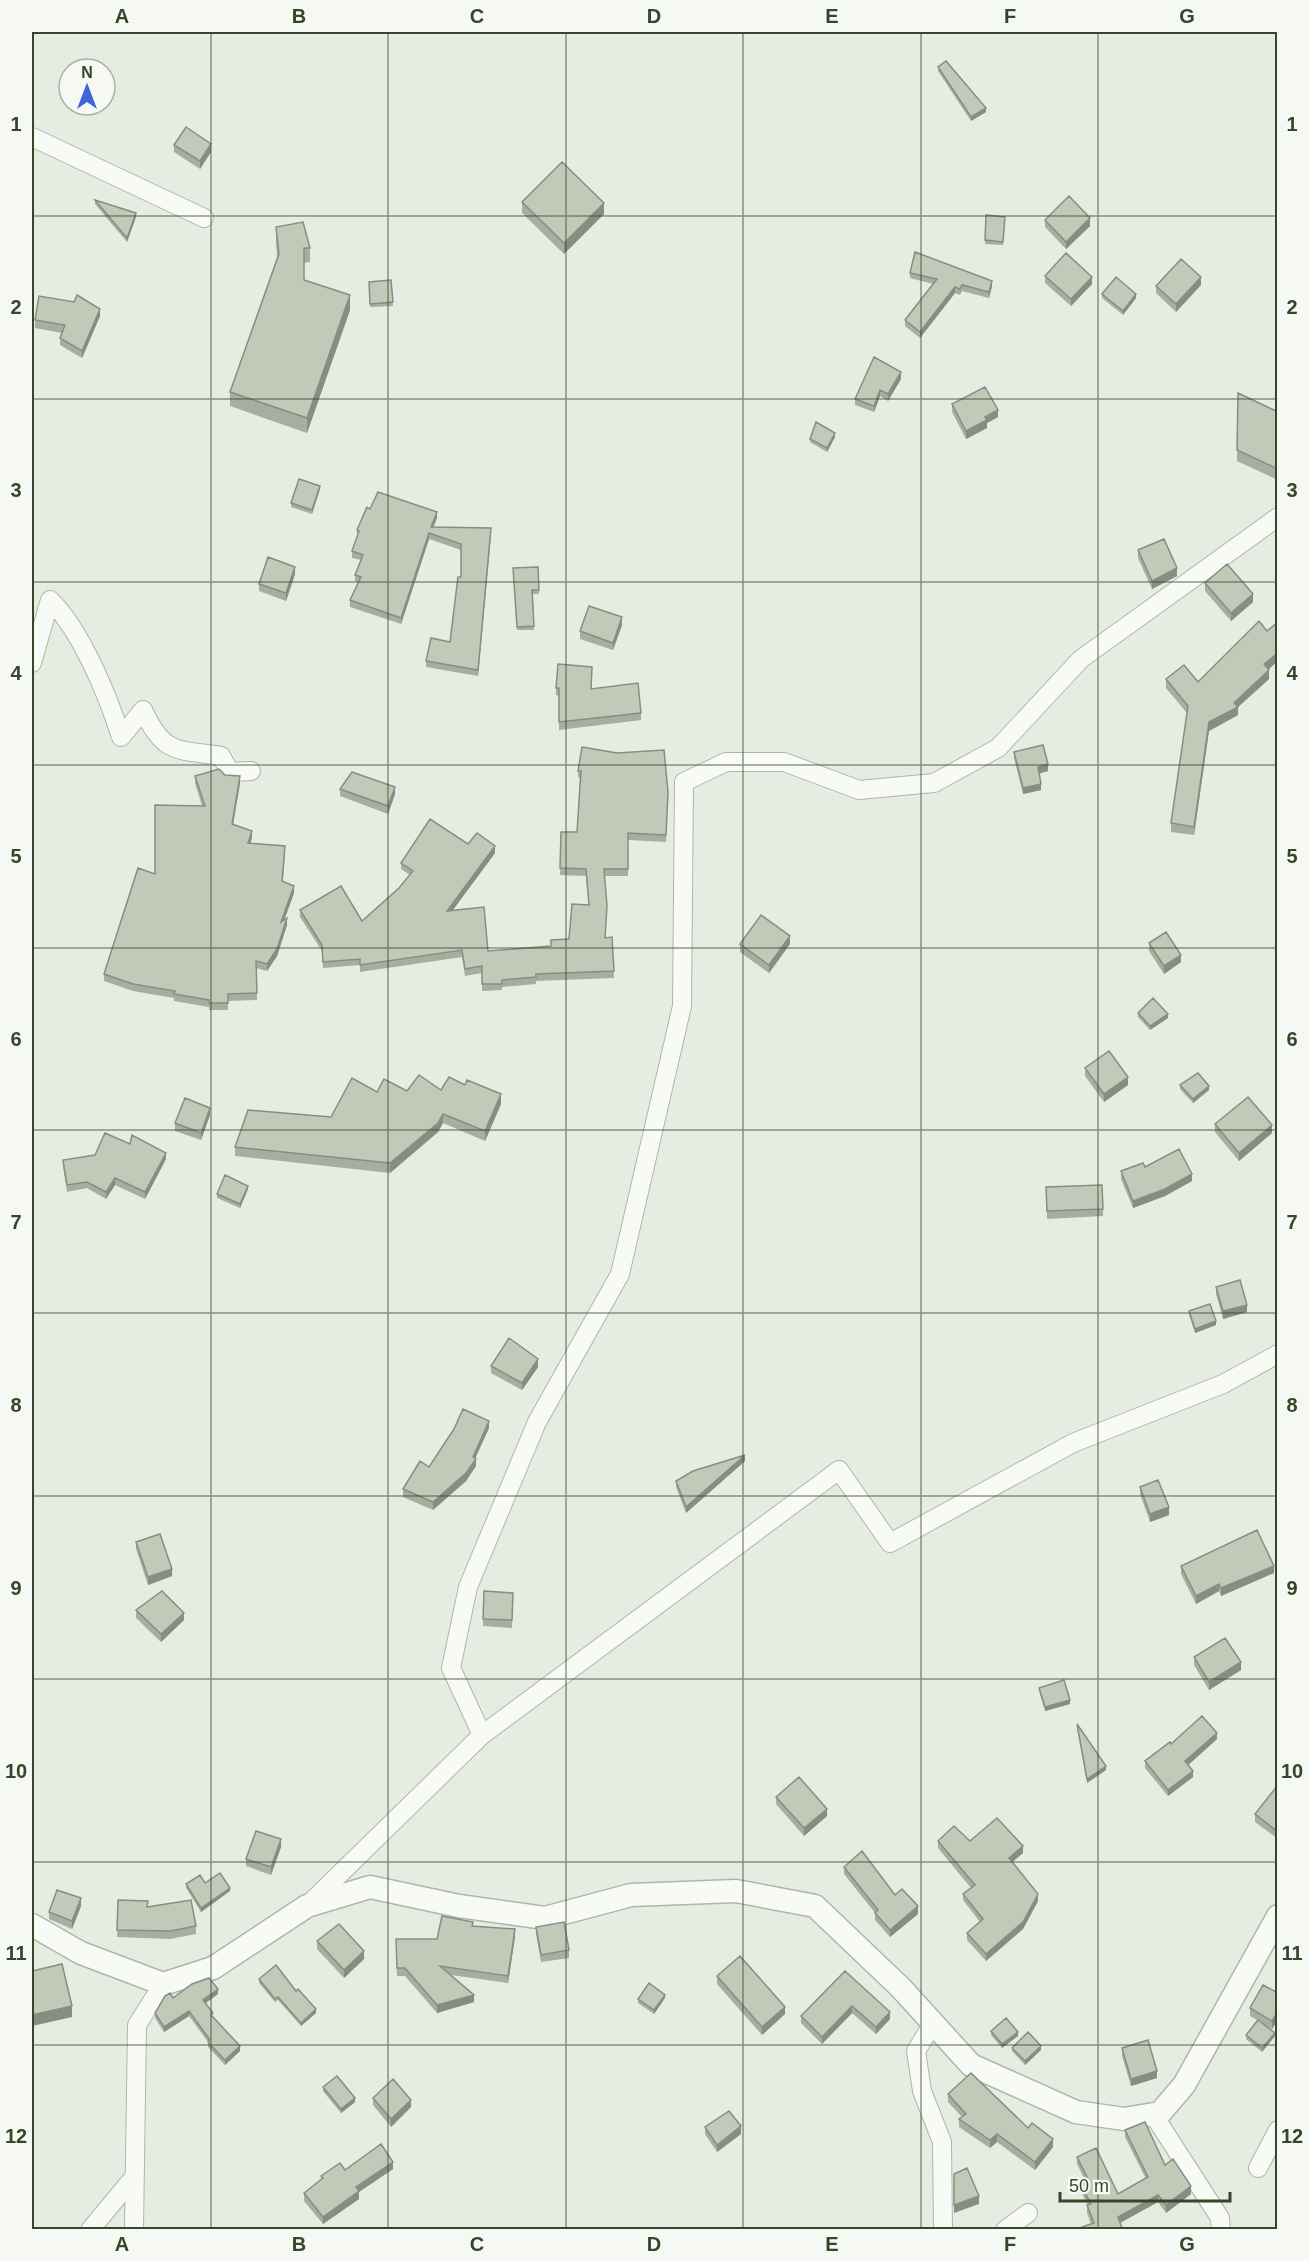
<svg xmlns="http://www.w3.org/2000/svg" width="1309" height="2261" font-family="Helvetica,sans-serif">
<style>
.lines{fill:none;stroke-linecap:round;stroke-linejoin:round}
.minor-casing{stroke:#aeb7a6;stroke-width:20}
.tertiary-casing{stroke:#aeb7a6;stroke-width:25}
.minor{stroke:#f8faf6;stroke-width:18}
.tertiary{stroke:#f8faf6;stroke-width:22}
.wall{fill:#a6ae9f}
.shaded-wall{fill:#878d82}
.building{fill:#c1cab9;stroke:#878d82;stroke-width:1.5}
.grid{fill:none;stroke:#364628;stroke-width:1.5;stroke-opacity:0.55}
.neatline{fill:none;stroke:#364628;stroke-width:2}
.grid-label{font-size:20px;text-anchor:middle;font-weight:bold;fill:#364628}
</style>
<rect width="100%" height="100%" fill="#e7ece2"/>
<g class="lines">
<g class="minor-casing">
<path id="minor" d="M32 137 204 218
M32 663 50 600C81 630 108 696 121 737L143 710C164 755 176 749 221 756L230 772 251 771
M482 1735 451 1668 468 1587 537 1422 620 1274 682 1006 684 782 726 762H784L859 790 934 783 998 748 1081 659 1278 517
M308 1905 482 1735 839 1470 890 1543 1073 1443 1223 1384 1278 1354
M933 2023 916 2051 922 2091 942 2142 943 2230
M1153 2114 1220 2218 1221 2230
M1258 2168 1278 2130
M90 2230 134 2177
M134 2230 137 2025 163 1984
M1005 2230 1028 2213"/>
</g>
<g class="tertiary-casing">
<path id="tertiary" d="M32 1925 81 1953 163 1984 213 1968 307 1906 370 1887 459 1906 545 1918 631 1895 736 1891 815 1906 901 1988 971 2065 1076 2112 1124 2119 1160 2113 1184 2085 1278 1916"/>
</g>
<use href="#minor" class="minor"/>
<use href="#tertiary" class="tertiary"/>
</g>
<path class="wall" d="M938 67 986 112 971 121 938 71Z
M174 145 211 152 200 169 174 152Z
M95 200 136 217 127 242 95 204Z
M522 202 604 214 564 254 522 213Z
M986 215 1005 217 1003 245 985 244Z
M1045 220 1090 226 1066 249 1045 227Z
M276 227 310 248V262L304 263V280L350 310 307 433 230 406V392L277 257 276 242Z
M910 273 992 286 989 298 962 291 960 295 955 293 920 338 905 326V320L933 284 910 278Z
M1045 276 1092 284 1071 306 1045 283Z
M391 280 393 306 370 307 369 282Z
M1201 285 1176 312 1156 293V286Z
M1102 294 1136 298 1123 315 1102 298Z
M100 316 82 358 60 345V338L62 333 35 328V320Z
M901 379 888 401 880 396 874 412 855 405V399Z
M1238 393 1278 412V480L1237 461Z
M952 404 998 417 987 423V428L966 439 952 412Z
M835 437 827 452 810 442V439Z
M320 489 312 514 291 507V503Z
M370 509 437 518 433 527 491 534 478 676 426 667V661L450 642 461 577V550L429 539 401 624 350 607V600L358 582 355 581V575L361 560 352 558V551L358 536H357V530Z
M1138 550 1177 576 1152 589 1138 558Z
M538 567 539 594H533L534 630H517L513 568Z
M295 574 286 601 259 591V584Z
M1205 583 1253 602 1231 621 1205 591Z
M1278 622V661L1269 669V679L1238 707V715L1209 731 1194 835 1171 832V823L1187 713 1166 688V679L1198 682 1267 631Z
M622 625 613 650 580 639V631Z
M592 675 591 689 641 713V720L559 730V696L556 695V688Z
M1014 752 1048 771 1039 773 1041 790 1023 794 1014 758Z
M578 771 668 792 666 842 628 840V876H604L606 938 612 937 614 978 536 981V984L502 987V990L482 991V973L465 976 462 957 360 972V965L323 968 322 951 300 917V910L362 921 399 888 410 875 401 869V863L468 844 495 853 452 911 488 951 551 946 569 939 589 905 586 876 560 875 561 832H577L580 778 578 777Z
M225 775 240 783 233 824 252 838 250 843 285 853 283 881 294 893 284 920 287 925 277 956 267 971 256 968 257 1000 228 1001V1010H209V1007L174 1001V998L133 991 104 981V974L155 874 202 806 195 783V776Z
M340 789 395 794 388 814 340 796Z
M1149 943 1181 962 1164 974 1149 951Z
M740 944H790L769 973 740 952Z
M1138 1013 1168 1018 1150 1030 1138 1017Z
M1085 1068 1128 1085 1104 1102 1085 1076Z
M1180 1085 1209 1090 1193 1103 1180 1089Z
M441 1090 501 1104 485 1141 443 1123 438 1132 390 1173 235 1156V1147L331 1117 377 1092Z
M210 1115 201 1140 175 1131V1123Z
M1215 1124 1272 1133 1239 1161 1215 1132Z
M166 1159 145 1199 115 1185 106 1199 87 1188 67 1192 63 1167V1160Z
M1145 1167 1192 1181 1165 1196 1133 1208 1121 1179V1171Z
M1046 1187 1103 1209V1216L1047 1219Z
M248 1189 240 1208 217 1198V1194Z
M1216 1287 1247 1312 1223 1319 1216 1294Z
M1189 1311 1216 1325 1195 1333 1189 1315Z
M491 1366 538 1367 522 1390 491 1373Z
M489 1428 475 1458 476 1466 466 1481 433 1510 403 1497V1489L429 1467Z
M745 1461 686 1513 676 1487V1481Z
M1140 1487 1169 1515 1150 1522 1140 1494Z
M136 1542 172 1576 148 1585 136 1549Z
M1181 1566 1274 1573 1221 1596 1219 1591 1196 1604 1181 1574Z
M513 1593 512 1628 483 1626V1619Z
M136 1610 184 1620 161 1642 136 1618Z
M1194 1657 1241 1670 1209 1690 1194 1665Z
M1039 1688 1070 1704 1045 1711 1039 1691Z
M1077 1724 1106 1770 1087 1783 1077 1728Z
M1217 1739 1188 1765 1193 1777 1168 1796 1145 1768V1761Z
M1278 1785V1839L1255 1822V1814Z
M776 1797 827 1816 804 1836 776 1804Z
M938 1841H970L1023 1853 1012 1862 1038 1901 1023 1929 986 1961 967 1940V1933L980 1922 963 1900V1894L971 1888 938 1848Z
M281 1847 271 1875 246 1866V1859Z
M844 1867 918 1914 890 1937 875 1920V1913L844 1874Z
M205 1883 230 1891 201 1912 186 1888V1884Z
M118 1900 147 1907 196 1926V1934L170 1939 117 1937Z
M81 1906 72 1929 49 1919V1912Z
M473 1926 515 1937 508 1983 451 1975 474 2002 437 2013 405 1976H397L396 1939H437Z
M536 1927 569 1950V1958L541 1962 536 1934Z
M317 1941 364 1959 344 1978 317 1949Z
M845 1971 890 2019 876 2034 852 2013 822 2044 801 2023V2016Z
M717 1976 785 2014 762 2035 717 1984Z
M259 1979 296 1991 316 2013 301 2026 278 2000 275 2002 259 1983Z
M1278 1993V2019L1272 2029 1262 2023 1275 2036 1262 2052 1246 2039V2035L1257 2020 1250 2016V2008Z
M218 1994 206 2003 213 2017 240 2051 225 2065 208 2047V2042L189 2016 164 2032 155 2018V2013L173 1998Z
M665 1998 654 2014 638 2003V1999Z
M991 2031 1018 2036 1002 2048 991 2035Z
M1012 2048 1041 2050 1025 2065 1012 2051Z
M1122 2048 1157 2078 1131 2086 1122 2056Z
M323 2087 355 2102 341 2113 323 2091Z
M948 2094 1028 2128 1053 2147 1035 2170 997 2142 990 2148 959 2127V2119L962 2117 948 2102Z
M373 2098 411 2107 391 2127 373 2105Z
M705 2127 741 2134 717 2152 705 2134Z
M1125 2130 1165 2165 1191 2194 1166 2213 1158 2202 1120 2223 1122 2229H1082V2227L1091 2224 1087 2213V2205H1088L1081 2192V2185L1086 2182 1077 2164V2157L1118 2194 1146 2179 1125 2137Z
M393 2169 359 2192V2199L323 2224 304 2201V2193L321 2180V2176L345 2170Z"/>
<path class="shaded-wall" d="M986 108V112L971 121V117Z
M211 144V152L200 169V161Z
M604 203V214L564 254V243Z
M136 213V217L127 242V238Z
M1090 218V226L1066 249V242Z
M1092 277V284L1071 306V299Z
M1201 277V285L1176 312V304Z
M992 281V286L989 298V292Z
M955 287V293L920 338V332Z
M1136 294V298L1123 315V311Z
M350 295V310L307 433V418Z
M100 309V316L82 358V351Z
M901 372V379L888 401V394Z
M880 390V396L874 412V406Z
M998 410V417L987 423V428L966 439V431L985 417Z
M835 433V437L827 452V448Z
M320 486V489L312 514V510Z
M437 512V518L431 533V527Z
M491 528V534L478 676V670Z
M429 533V539L401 624V618Z
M295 567V574L286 601V593Z
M1177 568V576L1152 589V581Z
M1253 594V602L1231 621V613Z
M622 617V625L613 650V643Z
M1278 653V661L1264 673V664Z
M1269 670V679L1238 707V715L1209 731 1194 835V827L1209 722 1234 703Z
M1048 764V771L1038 774V767Z
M240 776V783L232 831V824Z
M1041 784V790L1023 794V788Z
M395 787V794L388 814V806Z
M252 831V838L248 850V843Z
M495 846V853L447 918V911Z
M294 886V893L281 929V922Z
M287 918V925L277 956 267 971V964Z
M790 936V944L769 973V965Z
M1181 955V962L1164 974V966Z
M1168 1014V1018L1150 1030V1026Z
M1128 1077V1085L1104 1102V1094Z
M1209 1086V1090L1193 1103V1099Z
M501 1094V1104L485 1141V1131Z
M210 1108V1115L201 1140V1133Z
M443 1114V1123L438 1132 390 1173V1163Z
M1272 1125V1133L1239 1161V1153Z
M166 1153V1159L145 1199V1192Z
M1192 1174V1181L1165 1196 1133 1208V1201Z
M115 1178V1185L106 1199V1192Z
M248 1186V1189L240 1208V1204Z
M1247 1305V1312L1223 1319V1311Z
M1216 1321V1325L1195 1333V1329Z
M538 1359V1367L522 1390V1383Z
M489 1421V1428L474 1461 476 1459V1466L466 1481 433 1510V1502L473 1457Z
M745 1455V1461L686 1513V1507Z
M1169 1507V1515L1150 1522V1514Z
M1274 1566V1573L1221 1596V1588Z
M172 1569V1576L148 1585V1577Z
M1219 1584V1591L1196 1604V1596Z
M184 1613V1620L161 1642V1634Z
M1241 1662V1670L1209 1690V1682Z
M1070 1700V1704L1045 1711V1707Z
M1217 1733V1739L1185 1768V1761Z
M1106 1766V1770L1087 1783V1779Z
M1193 1771V1777L1168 1796V1790Z
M827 1809V1816L804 1836V1828Z
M281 1839V1847L271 1875V1867Z
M1023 1846V1853L1009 1865V1858Z
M230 1888V1891L201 1912V1908Z
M1038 1894V1901L1023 1929 986 1961V1954Z
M81 1898V1906L72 1929V1921Z
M918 1906V1914L890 1937V1930Z
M515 1929V1937L508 1983V1976Z
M364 1951V1959L344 1978V1970Z
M218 1989V1994L203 2005V2000Z
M474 1995V2002L437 2013V2005Z
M665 1995V1998L654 2014V2010Z
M72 2006V2017L32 2026V2015Z
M852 2006V2013L822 2044V2037Z
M785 2007V2014L762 2035V2027Z
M316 2009V2013L301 2026V2023Z
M189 2011V2016L164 2032V2027Z
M1278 2011V2019L1272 2029V2021Z
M890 2012V2019L876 2034V2027Z
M1018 2032V2036L1002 2048V2044Z
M1275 2033V2036L1262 2052V2048Z
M240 2046V2051L225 2065V2060Z
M1041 2046V2050L1025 2065V2061Z
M1157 2071V2078L1131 2086V2079Z
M355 2098V2102L341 2113V2109Z
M411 2100V2107L391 2127V2119Z
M741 2126V2134L717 2152V2145Z
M997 2134V2142L990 2148V2140Z
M1053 2139V2147L1035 2170V2162Z
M393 2162V2169L359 2192V2199L323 2224V2217L356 2187Z
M1191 2186V2194L1166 2213V2205Z
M1158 2195V2202L1118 2224V2217Z
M979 2196V2204L954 2213V2205Z"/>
<path class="building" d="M946 61 986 108 971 117 938 67Z
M186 127 211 144 200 161 174 145Z
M562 162 604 203 564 243 522 202Z
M1069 196 1090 218 1066 242 1045 220Z
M95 200 136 213 127 238Z
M986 215 1005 217 1003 242 985 240Z
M303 222 310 248H304V280L350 295 307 418 230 392 279 254 276 227Z
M915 252 992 281 989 292 962 285 960 289 955 287 920 332 905 320 937 279 910 273Z
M1066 253 1092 277 1071 299 1045 276Z
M1181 259 1201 277 1176 304 1156 286Z
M1116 277 1136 294 1123 311 1102 294Z
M391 280 393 302 370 304 369 282Z
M77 295 100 309 82 351 60 338 65 325 35 320 39 296 74 302Z
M874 357 901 372 888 394 880 390 874 406 855 399Z
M985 387 998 410 985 417 987 420 966 431 952 404Z
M1238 393 1278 412V469L1237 450Z
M816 422 835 433 827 448 810 439Z
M299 479 320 486 312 510 291 503Z
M378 492 437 512 431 527 491 528 478 670 426 661 431 638 450 642 458 577H461V544L429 533 401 618 350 600 361 577 355 575 363 555 352 551 359 531 357 530 367 507 370 509Z
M1164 539 1177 568 1152 581 1138 550Z
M268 557 295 567 286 593 259 584Z
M1227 564 1253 594 1231 613 1205 583Z
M538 567 539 590H532L534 626 517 627 513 568Z
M589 606 622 617 613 643 580 631Z
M1259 621 1267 631 1278 622V653L1264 664 1269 670 1234 703 1238 707 1209 722 1194 827 1171 823 1188 706 1166 679 1184 665 1198 682Z
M558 664 592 667 591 689 638 683 641 713 559 722V688H556Z
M1043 745 1048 764 1038 767 1041 784 1023 788 1014 752Z
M582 747 617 753 664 750 668 792 666 835 628 833V869H604L607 906 605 938 612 937 614 971 536 974V977L502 980V984H482V966L465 969 462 950 360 965V959L323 962 322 945 300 910 341 886 362 921 399 888 413 871 401 863 430 819 468 844 477 833 495 846 447 911 484 907 488 951 551 946V940L569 939 572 904 589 905 586 869 560 868 561 832H577L581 771H578Z
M219 769 225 775 240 776 232 824 252 831 248 843 285 846 282 881 294 886 281 922 287 918 277 949 267 964 256 961 257 993 228 994V1003H209V1000L174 994 175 991 133 984 104 974 138 868 155 874V805L205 806 195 776Z
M352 772 395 787 388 806 340 789Z
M761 915 790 936 769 965 740 944Z
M1166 932 1181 955 1164 966 1149 943Z
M1153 998 1168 1014 1150 1026 1138 1013Z
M1109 1051 1128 1077 1104 1094 1085 1068Z
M1198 1073 1209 1086 1193 1099 1180 1085Z
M419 1075 441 1090 449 1077 465 1085 467 1080 501 1094 485 1131 443 1114 438 1123 390 1163 235 1147 248 1110 331 1117 352 1078 377 1092 384 1079 407 1091Z
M1248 1097 1272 1125 1239 1153 1215 1124Z
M185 1098 210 1108 201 1133 175 1123Z
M105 1133 130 1144 132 1135 166 1153 145 1192 115 1178 106 1192 87 1182 67 1185 63 1160 95 1155Z
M1179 1149 1192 1174 1165 1189 1133 1201 1121 1171 1143 1163 1145 1167Z
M225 1175 248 1186 240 1204 217 1194Z
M1102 1185 1103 1209 1047 1211 1046 1187Z
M1240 1280 1247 1305 1223 1311 1216 1287Z
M1210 1304 1216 1321 1195 1329 1189 1311Z
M509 1338 538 1359 522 1383 491 1366Z
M463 1409 489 1421 473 1457 476 1459 466 1473 433 1502 403 1489 420 1461 429 1467 454 1429Z
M745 1455 686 1507 676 1481 693 1471Z
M1158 1480 1169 1507 1150 1514 1140 1487Z
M1257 1530 1274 1566 1221 1588 1219 1584 1196 1596 1181 1566Z
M160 1534 172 1569 148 1577 136 1542Z
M162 1591 184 1613 161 1634 136 1610Z
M484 1591 513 1593 512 1620 483 1619Z
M1225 1638 1241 1662 1209 1682 1194 1657Z
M1064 1680 1070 1700 1045 1707 1039 1688Z
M1202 1716 1217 1733 1185 1761 1193 1771 1168 1790 1145 1761 1170 1742 1171 1744Z
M1077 1724 1106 1766 1087 1779Z
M799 1777 827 1809 804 1828 776 1797Z
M1278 1785V1832L1255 1814Z
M997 1818 1023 1846 1009 1858 1038 1894 1023 1922 986 1954 967 1933 983 1919 963 1894 975 1885 938 1841 954 1826 970 1841Z
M256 1831 281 1839 271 1867 246 1859Z
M862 1851 895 1895 902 1889 918 1906 890 1930 875 1913 878 1910 844 1867Z
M220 1873 230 1888 201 1908 186 1884 200 1875 205 1883Z
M57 1890 81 1898 72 1921 49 1912Z
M118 1900 148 1901 147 1907 191 1900 196 1926 170 1931 117 1930Z
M442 1916 473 1922 472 1926 515 1929 508 1976 440 1966 474 1995 437 2005 405 1968H397L396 1939H437Z
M564 1922 569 1950 541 1955 536 1927Z
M339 1924 364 1951 344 1970 317 1941Z
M740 1956 785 2007 762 2027 717 1976Z
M62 1964 72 2006 32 2015V1971Z
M276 1965 296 1991 298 1989 316 2009 301 2023 278 1997 275 1999 259 1979Z
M845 1971 890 2012 876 2027 852 2006 822 2037 801 2016Z
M209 1978 218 1989 203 2000 213 2013 211 2015 240 2046 225 2060 208 2042 210 2040 189 2011 164 2027 155 2013 165 1996 170 1993 173 1998 192 1984Z
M649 1983 665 1995 654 2010 638 1999Z
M1263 1985 1278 1993V2011L1272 2021 1250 2008Z
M1006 2018 1018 2032 1002 2044 991 2031Z
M1258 2020 1275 2033 1262 2048 1246 2035Z
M1028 2032 1041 2046 1025 2061 1012 2048Z
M1148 2040 1157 2071 1131 2079 1122 2048Z
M971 2073 1028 2128 1032 2123 1053 2139 1035 2162 997 2134 990 2140 959 2119 966 2114 948 2094Z
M337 2076 355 2098 341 2109 323 2087Z
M393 2079 411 2100 391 2119 373 2098Z
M729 2111 741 2126 717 2145 705 2127Z
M1145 2122 1165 2165 1173 2159 1191 2186 1166 2205 1158 2195 1118 2217 1122 2228 1118 2229H1083L1082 2227 1094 2223 1087 2205 1091 2204 1081 2185 1089 2181 1077 2157 1096 2148 1118 2194 1148 2177 1125 2130Z
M381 2144 393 2162 356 2187 359 2191 323 2217 304 2193 323 2178 321 2176 340 2163 345 2170Z
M967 2168 979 2196 954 2205V2174Z"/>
<path class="grid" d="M211 32V2230M388 32V2230M566 32V2230M743 32V2230M921 32V2230M1098 32V2230M32 216H1278M32 399H1278M32 582H1278M32 765H1278M32 948H1278M32 1130H1278M32 1313H1278M32 1496H1278M32 1679H1278M32 1862H1278M32 2045H1278"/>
<rect width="1309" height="2261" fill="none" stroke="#f6f9f3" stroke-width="66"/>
<g transform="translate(87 87)"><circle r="28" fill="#f6f9f3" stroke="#a9b1a2" stroke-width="1.5"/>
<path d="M0-4.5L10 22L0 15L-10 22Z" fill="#3d65dc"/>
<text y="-9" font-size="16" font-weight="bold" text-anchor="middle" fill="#364628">N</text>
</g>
<path d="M1060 2192v9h170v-9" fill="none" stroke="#364628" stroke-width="3"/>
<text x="1069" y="2192" font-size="18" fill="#364628" stroke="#f6f9f3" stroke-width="4.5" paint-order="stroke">50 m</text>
<rect x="33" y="33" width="1243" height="2195" class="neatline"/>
<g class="grid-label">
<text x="122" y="23">A</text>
<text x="299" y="23">B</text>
<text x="477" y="23">C</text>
<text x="654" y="23">D</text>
<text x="832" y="23">E</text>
<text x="1010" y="23">F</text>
<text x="1187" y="23">G</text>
<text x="16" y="131">1</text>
<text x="1292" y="131">1</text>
<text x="16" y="314">2</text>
<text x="1292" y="314">2</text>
<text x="16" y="497">3</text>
<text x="1292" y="497">3</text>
<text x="16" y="680">4</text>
<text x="1292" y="680">4</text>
<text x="16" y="863">5</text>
<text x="1292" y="863">5</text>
<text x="16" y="1046">6</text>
<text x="1292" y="1046">6</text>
<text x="16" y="1229">7</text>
<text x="1292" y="1229">7</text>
<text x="16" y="1412">8</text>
<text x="1292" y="1412">8</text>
<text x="16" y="1595">9</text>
<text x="1292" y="1595">9</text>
<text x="16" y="1778">10</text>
<text x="1292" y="1778">10</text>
<text x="16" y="1960">11</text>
<text x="1292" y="1960">11</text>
<text x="16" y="2143">12</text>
<text x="1292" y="2143">12</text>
<text x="122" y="2251">A</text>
<text x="299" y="2251">B</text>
<text x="477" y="2251">C</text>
<text x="654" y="2251">D</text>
<text x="832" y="2251">E</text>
<text x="1010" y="2251">F</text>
<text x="1187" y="2251">G</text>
</g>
</svg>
